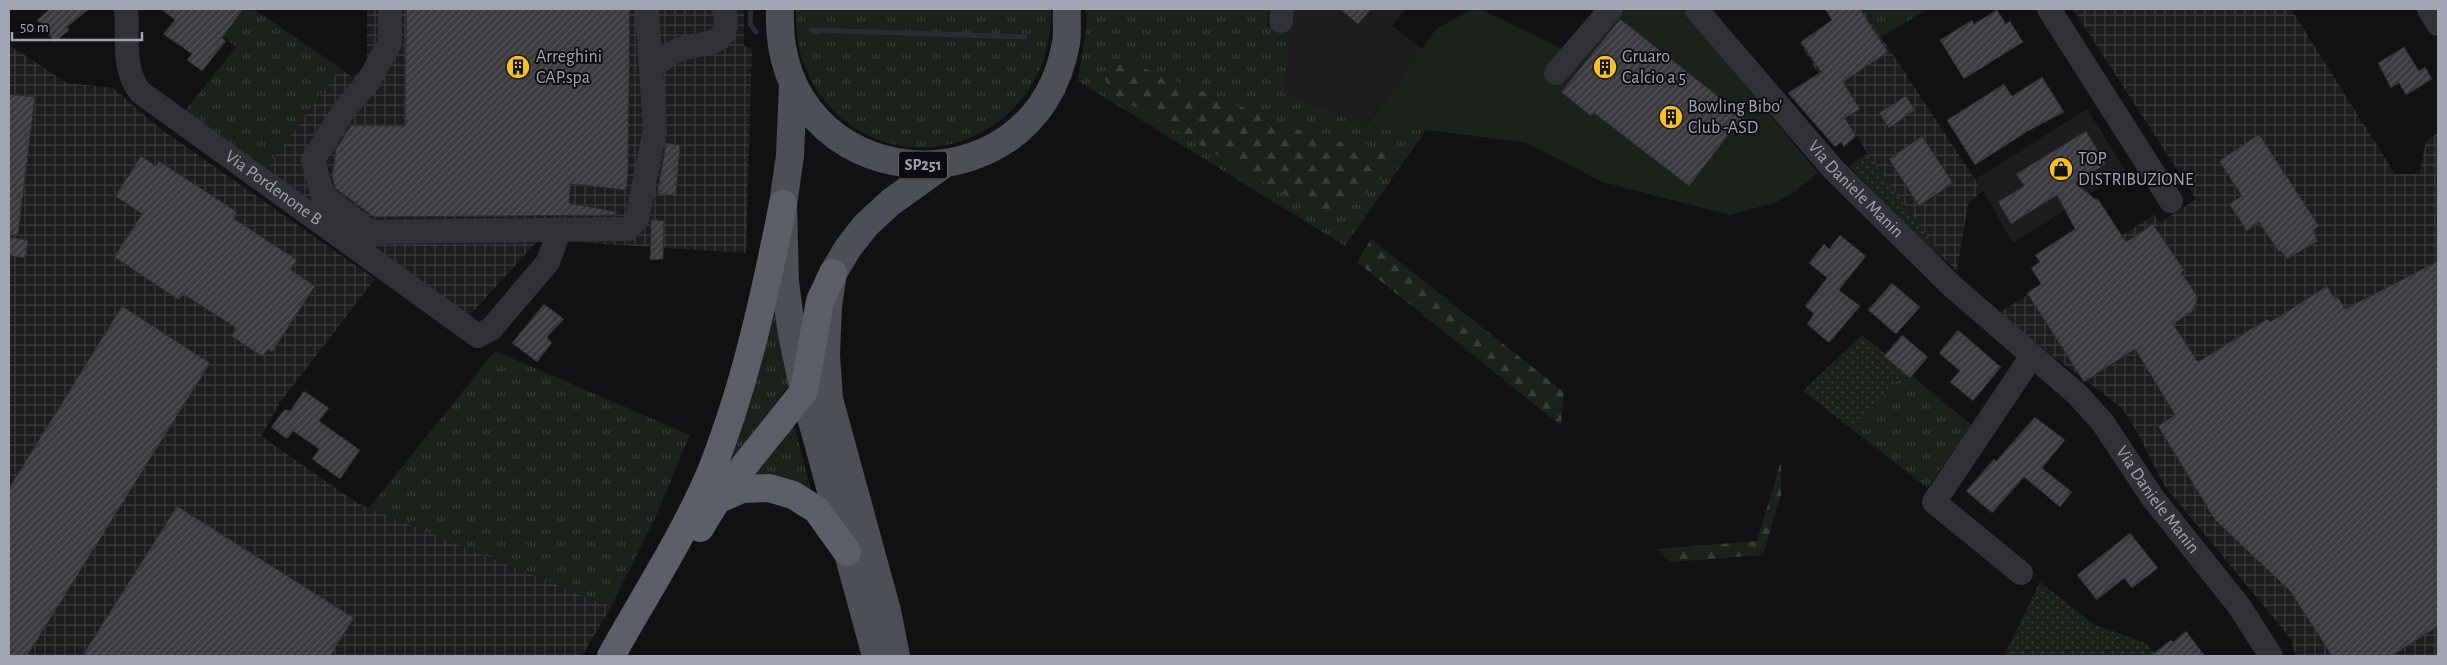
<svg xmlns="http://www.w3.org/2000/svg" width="2447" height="665" font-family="'Alegreya Sans',sans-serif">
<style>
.built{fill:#1d1c1f}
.industrial{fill:url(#industrial-grid)}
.grass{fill:url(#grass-tufts)}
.forest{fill:url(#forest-firs)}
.park{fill:url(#park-dots)}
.pitch{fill:#1b221c}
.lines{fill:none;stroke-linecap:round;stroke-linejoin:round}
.stream{stroke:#272e36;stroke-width:5}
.building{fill:url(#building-hatch);stroke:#2b2a2e}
.minor{stroke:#313237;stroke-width:24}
.major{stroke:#4d4f56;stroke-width:28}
.highway{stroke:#5d5f68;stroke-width:28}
.labels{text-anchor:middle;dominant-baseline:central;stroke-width:4;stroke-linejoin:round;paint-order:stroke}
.shield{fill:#0c0b0d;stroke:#747781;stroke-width:1}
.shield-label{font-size:16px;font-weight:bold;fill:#a1a5b3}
.poi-label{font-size:18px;fill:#a1a5b3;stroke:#0c0b0d;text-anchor:start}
.street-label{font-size:18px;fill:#a1a5b3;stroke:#0c0b0d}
</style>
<defs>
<pattern id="industrial-grid" width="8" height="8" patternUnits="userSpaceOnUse" patternTransform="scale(1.25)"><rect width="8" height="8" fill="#1d1c1f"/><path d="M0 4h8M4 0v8" fill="none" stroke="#3b3a3d"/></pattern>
<pattern id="grass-tufts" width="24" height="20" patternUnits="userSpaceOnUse" patternTransform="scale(1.25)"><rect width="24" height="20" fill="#1b221c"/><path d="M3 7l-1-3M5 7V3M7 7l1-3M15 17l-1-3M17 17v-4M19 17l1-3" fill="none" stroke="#393f3b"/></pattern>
<pattern id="forest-firs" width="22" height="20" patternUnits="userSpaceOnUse" patternTransform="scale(1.25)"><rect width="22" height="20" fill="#1b221c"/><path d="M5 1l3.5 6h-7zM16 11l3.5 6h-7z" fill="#393f3b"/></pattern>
<pattern id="park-dots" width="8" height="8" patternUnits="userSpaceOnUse" patternTransform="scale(1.25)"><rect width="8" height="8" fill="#1b221c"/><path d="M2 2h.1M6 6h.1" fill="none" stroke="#393f3b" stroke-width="1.8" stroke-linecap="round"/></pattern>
<pattern id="building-hatch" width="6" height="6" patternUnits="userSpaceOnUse" patternTransform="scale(1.25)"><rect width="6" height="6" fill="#3a3a3f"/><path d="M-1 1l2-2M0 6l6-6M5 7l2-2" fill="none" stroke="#535458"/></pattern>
</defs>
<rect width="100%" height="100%" fill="#111012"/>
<path class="built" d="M1293 9H1406L1392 26 1422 49 1366 125 1284 93Z
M2087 109 2126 171 2013 243 1976 179Z"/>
<path class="industrial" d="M367 9H744V46L752 48 746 253 588 243 540 238 469 316 263 173 340 68 353 78 367 63Z
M1850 9H1863L1982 190 1968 205 1957 271 1944 259 1867 153 1799 42Z
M2073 9H2291L2395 174H2419L2426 141 2438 133V656H2296L2290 638 2164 485 2137 432 2122 408 1997 314 2154 215 2160 223 2196 199Z
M9 45 67 83 113 88 158 127 375 279 279 404 261 436 357 503 611 607 582 656H9Z"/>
<path class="grass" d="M243 9H254L340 68 263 173 184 112 236 47 223 36Z
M796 9H1051C1054 141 894 199 818 92 802 68 794 38 796 9Z
M1086 9H1269L1267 26 1291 28 1284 93 1366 125 1363 130H1426L1345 246 1078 81 1087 24Z
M1863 9H1928L1881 37Z
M775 308 792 381 725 471 756 381Z
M495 351 690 435 656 516 611 607 369 508Z
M1906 371 1972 425 1927 488 1853 430Z
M794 424 811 490 789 480 755 476Z"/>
<path class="forest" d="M1121 59 1317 137 1394 153 1396 164 1357 201 1329 213 1308 208 1113 94 1102 73Z
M1371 239 1564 392 1561 426 1357 262Z
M1781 461V495L1763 555 1671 562 1656 549 1757 541Z"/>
<path class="park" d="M1867 153 1944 259 1922 243 1849 166Z
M1862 335 1906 371 1853 430 1803 391Z
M2040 582 2093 624 2146 643 2156 656H2006L2005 654Z"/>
<path class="pitch" d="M1473 9H1480L1569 52 1604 9H1682L1818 173 1796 191 1774 203 1730 215 1602 182 1527 143 1426 130H1363L1436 29Z"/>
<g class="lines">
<path class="stream" d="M751 9 750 24 756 32
M811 30 1025 37"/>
</g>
<path class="building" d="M50 9H89L67 27 69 30 55 42 37 20Z
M161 9H243L222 38 226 41 202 71 187 60 192 54 163 34 175 20Z
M406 9H630L628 174 626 190 571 184 569 203 617 212 616 215 374 217 335 188 332 176 336 149 351 125 405 126Z
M1340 9H1371L1358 24Z
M1825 9H1860L1888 52 1843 82 1860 109 1845 118 1856 136 1844 147 1841 142 1835 147 1788 93 1821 72 1801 42 1832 20Z
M1997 10 2006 24 2010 21 2023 42 1964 79 1940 40 1972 20 1974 24Z
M1620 19 1743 116 1689 186 1594 113 1591 116 1561 92Z
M2404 47 2419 71 2425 67 2432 79 2406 95 2399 83 2391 88 2378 63Z
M2042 77 2064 112 2028 131 1975 165 1947 120 2004 84 2012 96Z
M9 94 35 97 18 235H9Z
M1906 96 1915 110 1889 128 1879 113Z
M2086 131 2106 164 2075 183 2095 199H2098L2126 242 2153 224 2184 270 2181 272 2198 297 2193 311 2173 324 2198 362 2267 319 2270 322 2327 286 2335 299 2338 297 2345 309 2438 261V626L2392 656H2332L2290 591 2215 520 2158 426 2175 415 2135 349 2084 382 2027 293 2041 284 2031 268 2040 262 2035 255 2075 229 2057 195 2011 224 1998 202 2024 186 2016 174Z
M2259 134 2319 226 2313 230 2318 241 2287 259 2281 251 2279 252 2259 222 2247 231 2229 204 2242 196 2219 161Z
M1922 136 1953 183 1919 206 1889 159Z
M666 143 680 145 676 196 657 194Z
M141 156 156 166 159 161 237 212 233 218 297 260 291 270 315 286 272 352 268 349 263 357 231 336 236 328 183 294 179 300 114 257 142 214 115 196Z
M651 219 664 221 663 259 650 260Z
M1840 235 1866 256 1839 290 1860 306 1829 343 1807 324 1814 314 1805 306 1827 278 1809 263 1824 244 1829 249Z
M9 237 28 240 26 258 9 256Z
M1892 283 1920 307 1896 334 1868 310Z
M544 304 564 319 547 337 552 343 537 362 512 343Z
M122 306 210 363 27 656H9V488Z
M1958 330 2001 367 1973 401 1950 382 1960 371 1939 353Z
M1902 335 1928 357 1910 378 1884 356Z
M304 391 329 408 319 421 360 450 340 479 312 459 319 449 293 431 287 439 271 427 285 409 290 411Z
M2035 417 2065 440 2042 468 2072 492 2060 507 2024 477 1992 513 1966 491 1994 459 1996 461Z
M177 506 354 618 330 656H82Z
M2130 533 2158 568 2132 588 2124 578 2097 600 2077 575Z
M2186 631 2205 656H2150L2171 640 2173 642Z"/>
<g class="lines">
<g class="minor">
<path id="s1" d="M126 9C129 38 121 66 140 92L478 336 491 329 548 262 560 229"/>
<path d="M390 9V43L368 82 344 110 313 160 323 196 370 232 628 229 637 219 655 130 647 9"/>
<path id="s2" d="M1696 9 1833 169 1953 287 2078 395 2103 423 2152 497 2239 606 2271 656"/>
<path d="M2049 9 2171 201"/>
<path d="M2429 9 2438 24"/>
<path d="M1281 21 1282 9"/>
<path d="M651 68C660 62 668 54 678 50 705 40 734 49 724 9"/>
<path d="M1556 73 1611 9"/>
<path d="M2021 573 1934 502 2032 356"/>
</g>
<path class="major" d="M780 9C772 199 1035 220 1066 43 1068 32 1066 20 1067 9
M793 83 790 156 783 204 785 283 792 334 804 391 876 656
M896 656 887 611 829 399 826 355 828 306 833 273 848 248 866 225 891 202 944 164"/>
<path class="highway" d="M717 500 742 489 769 488 793 495 817 510 847 552
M700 528 717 500 804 391 820 301 833 273
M611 656C645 595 685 534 712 469 746 383 765 294 783 204"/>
</g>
<defs>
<g id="building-disc" transform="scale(1.25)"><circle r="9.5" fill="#f9c021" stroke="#0c0b0d"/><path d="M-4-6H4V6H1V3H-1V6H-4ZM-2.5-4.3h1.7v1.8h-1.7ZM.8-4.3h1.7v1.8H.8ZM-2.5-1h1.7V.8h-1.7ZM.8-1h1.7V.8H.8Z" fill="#111"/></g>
<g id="shop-disc" transform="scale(1.25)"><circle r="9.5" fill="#f9c021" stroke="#0c0b0d"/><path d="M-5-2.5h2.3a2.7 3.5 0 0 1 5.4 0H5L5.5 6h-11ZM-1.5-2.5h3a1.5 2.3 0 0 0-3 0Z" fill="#111"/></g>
</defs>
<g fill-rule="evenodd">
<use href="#building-disc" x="518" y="67"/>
<use href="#building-disc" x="1605" y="67"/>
<use href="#building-disc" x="1671" y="117"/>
<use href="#shop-disc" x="2061" y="169"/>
</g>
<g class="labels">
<rect class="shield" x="899" y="151.5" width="48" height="27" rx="4"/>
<g class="shield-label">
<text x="923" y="165">SP251</text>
</g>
<g class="poi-label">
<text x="536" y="57">Arreghini<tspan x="536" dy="21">CAP.spa</tspan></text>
<text x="1622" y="57">Gruaro<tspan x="1622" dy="21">Calcio a 5</tspan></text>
<text x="1688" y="107">Bowling Bibo'<tspan x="1688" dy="21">Club -ASD</tspan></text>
<text x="2078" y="159">TOP<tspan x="2078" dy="21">DISTRIBUZIONE</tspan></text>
</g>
<g class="street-label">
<text stroke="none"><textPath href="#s1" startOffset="250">Via Pordenone B</textPath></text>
<text stroke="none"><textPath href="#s2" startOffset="241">Via Daniele Manin</textPath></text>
<text stroke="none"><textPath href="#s2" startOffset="676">Via Daniele Manin</textPath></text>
</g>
</g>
<rect width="2447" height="665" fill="none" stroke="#a1a5b3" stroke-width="20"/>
<path d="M12 32v8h130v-8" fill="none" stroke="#a1a5b3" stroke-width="2.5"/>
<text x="20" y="32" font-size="15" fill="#a1a5b3" stroke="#0c0b0d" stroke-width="4" paint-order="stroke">50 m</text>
</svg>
